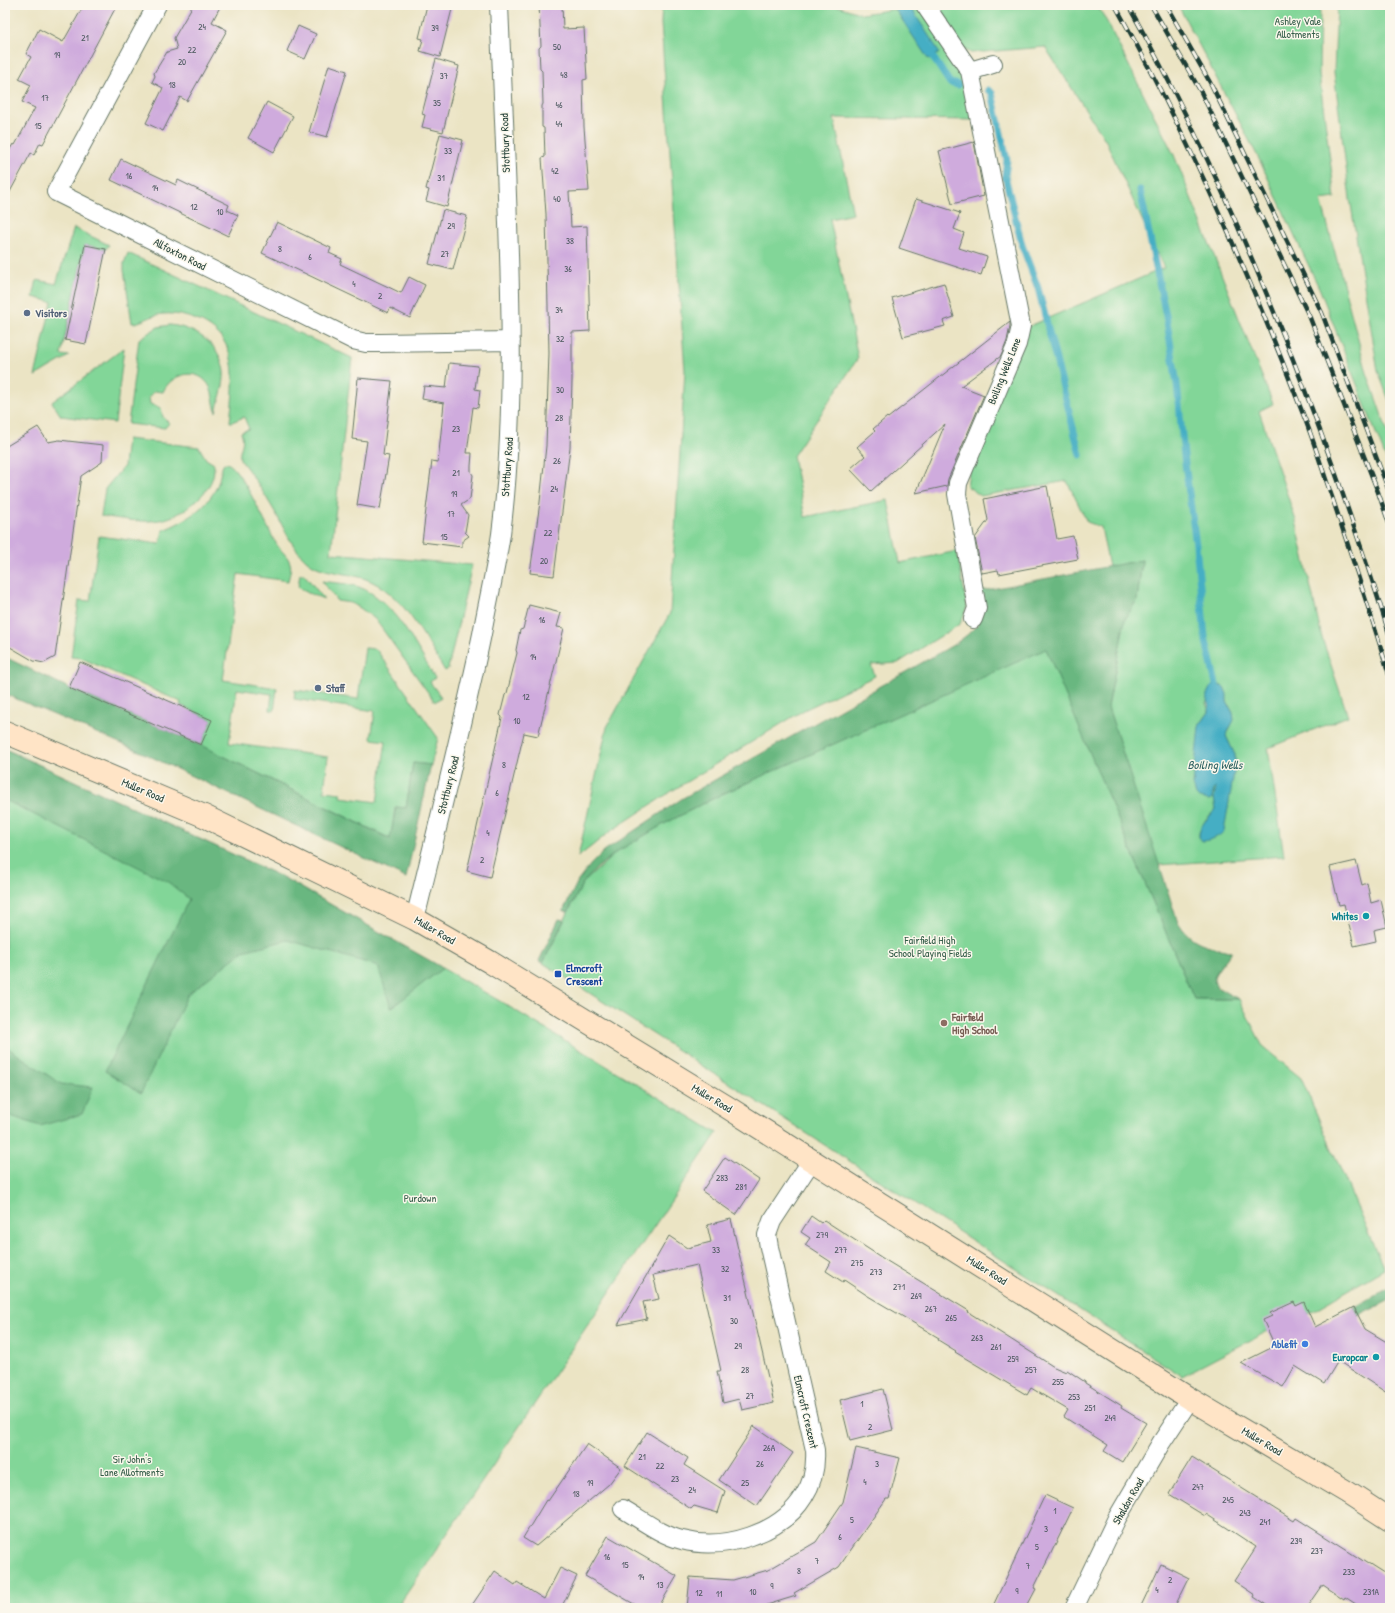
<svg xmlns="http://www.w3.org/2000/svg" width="1395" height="1613" font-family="'Patrick Hand',sans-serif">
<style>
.green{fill:#82d698;stroke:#508a66;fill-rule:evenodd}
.forest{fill:#69b780;stroke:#447a5a}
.water{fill:#45aec4;stroke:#32767c}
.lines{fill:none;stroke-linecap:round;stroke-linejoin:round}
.stream{stroke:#45aec4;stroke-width:7}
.building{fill:#cfabdd}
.minor-casing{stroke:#676;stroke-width:20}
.secondary-casing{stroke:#676;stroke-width:24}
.minor{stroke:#fff;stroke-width:18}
.secondary{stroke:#ffe4c6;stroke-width:22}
.rail-casing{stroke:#1f3d34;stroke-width:4.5}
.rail{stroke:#fbf7ec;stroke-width:3;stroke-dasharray:9;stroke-linecap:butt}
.service-dot{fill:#5c6f8a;stroke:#fbf7ec;stroke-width:1.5}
.culture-dot{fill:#0f9aa8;stroke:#fbf7ec;stroke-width:1.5}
.transit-dot{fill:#1a4fb4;stroke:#fbf7ec;stroke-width:1.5}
.education-dot{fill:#8d6e63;stroke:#fbf7ec;stroke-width:1.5}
.shop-dot{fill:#3f7fe0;stroke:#fbf7ec;stroke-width:1.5}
.labels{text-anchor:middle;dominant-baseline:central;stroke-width:3;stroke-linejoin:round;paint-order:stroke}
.number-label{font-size:9px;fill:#4b585e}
.park-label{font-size:11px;fill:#335c48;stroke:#fbf7ec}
.street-label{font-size:11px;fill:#1f3d34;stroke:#fbf7ec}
.service-label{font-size:11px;font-weight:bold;fill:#4e5e75;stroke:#fbf7ec;text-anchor:start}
.culture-label{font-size:11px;font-weight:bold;fill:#0d838f;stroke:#fbf7ec;text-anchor:end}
.transit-label{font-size:11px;font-weight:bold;fill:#164399;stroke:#fbf7ec;text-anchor:start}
.education-label{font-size:11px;font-weight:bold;fill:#785e54;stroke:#fbf7ec;text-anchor:start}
.shop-label{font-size:11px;font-weight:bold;fill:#366cbe;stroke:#fbf7ec;text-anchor:end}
.water-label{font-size:12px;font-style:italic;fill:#2a5f5f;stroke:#fbf7ec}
</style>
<rect width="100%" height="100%" fill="#fbf7ec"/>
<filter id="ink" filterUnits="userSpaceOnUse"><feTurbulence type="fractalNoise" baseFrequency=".025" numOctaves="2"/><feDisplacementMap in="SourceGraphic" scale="8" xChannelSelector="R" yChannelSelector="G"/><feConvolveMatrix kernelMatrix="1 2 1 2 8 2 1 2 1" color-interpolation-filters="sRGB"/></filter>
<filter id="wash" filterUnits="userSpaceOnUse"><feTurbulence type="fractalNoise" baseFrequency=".012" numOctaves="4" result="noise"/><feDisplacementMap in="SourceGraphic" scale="16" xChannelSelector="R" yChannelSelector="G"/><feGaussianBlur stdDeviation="0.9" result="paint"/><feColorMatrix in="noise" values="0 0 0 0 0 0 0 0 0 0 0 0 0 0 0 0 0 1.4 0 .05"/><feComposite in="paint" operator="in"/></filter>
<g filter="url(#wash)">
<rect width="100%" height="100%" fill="#ebe4c4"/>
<path class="green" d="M662 5H835L862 14 895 9 902 5H919L964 72 973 120 834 118 853 214 830 219 858 358 793 456 805 517 888 500 900 563 957 551 967 607 960 624 898 663 871 665 875 676 804 710 675 789 611 831 578 857 607 727 670 613 685 371 661 23Z
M934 5H1097L1107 22 1174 155 1273 404 1259 411 1296 521 1322 638 1348 716 1268 748 1284 856 1158 865 1108 707 1125 619 1137 600 1142 560 1109 567 1101 527 1087 522 1067 481 981 496 967 486 969 471 1025 328 1164 268 1106 141 1045 47 971 53 962 48ZM1220 685 1225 689 1227 702 1233 713 1230 729 1226 736 1235 755V767L1214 838 1199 837V832L1206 819 1216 809 1214 798 1216 788 1214 789 1212 798 1210 800 1199 726 1209 712 1206 703Z
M1178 5H1320L1319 74 1335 198 1321 200 1367 373 1390 439V469L1320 290 1258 157Z
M1337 5H1390V403L1378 371 1350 199 1334 72Z
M74 228 109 245 106 249 85 245 61 355 69 356 35 376 52 302 33 297 37 280 56 284Z
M128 253 352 358 331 553 472 565 448 669 445 671C424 638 403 591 363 578 344 572 320 573 306 560 291 546 284 528 275 512 264 493 253 476 240 459 238 449 246 444 241 432L249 429 244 417 232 422H230C234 383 242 338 197 320 186 316 175 313 164 314 153 314 139 324 132 323L124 270V263Z
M170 325C195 328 221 344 224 372 225 385 219 399 216 412 214 404 213 395 210 387 199 366 171 373 163 392L154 391 149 397 150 404 161 408 163 417 169 423 165 428 128 424 139 339 158 327Z
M124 348 115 423 61 416 52 402Z
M127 439 199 447 206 459 214 464C215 478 209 488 200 497 169 529 141 522 101 516L105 489 124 466Z
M226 463C239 463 269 532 277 545 281 551 288 556 290 563 292 568 289 576 288 581L238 574 223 680 277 688 274 711 270 710 272 694 237 689 229 743 328 757 324 791 341 793V797L377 802 386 741 371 739 375 711 294 699 295 690 358 699 365 648 376 649 438 738 431 765 413 763 406 808 395 807 391 839 201 745 212 720 180 705 181 702 81 658 71 657 79 600 90 601 99 536 160 544 163 530C184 522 208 507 217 486 220 479 220 472 223 465Z
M300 574H304L324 599 308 593 298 587Z
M322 581C334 583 347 583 359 587 393 599 417 648 435 678L430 682 441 697 435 702 375 619 360 608 351 603 337 601Z
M1046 648 1194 999H1239L1263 1047 1301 1078 1384 1269 1309 1313 1268 1331 1182 1376 543 963 583 883 618 851 664 824 720 795Z
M5 749 284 878 498 1000 717 1133 397 1608H5Z"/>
<path class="forest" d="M1142 560 1137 600 1125 619 1108 707 1177 920C1191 945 1205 944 1232 952 1210 979 1204 983 1239 999H1194L1046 649 720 795 664 824 618 851 598 867 583 883 568 912 563 911 578 881 591 864 604 851 683 798 955 644 967 635 978 624 981 591Z
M5 657 69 688 201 745 390 839 396 807 406 808 413 763 431 765 406 878 141 752 5 694Z
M5 749 284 878 443 968 391 1008 378 966 288 940 243 951 188 994 141 1093 105 1071 189 899 168 882 5 800Z
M559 919 564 920 543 963 539 961Z
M5 1046 61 1084 93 1087 82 1114 40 1126 5 1114Z
M1390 1287V1300L1358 1316 1354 1307Z"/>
<path class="water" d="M902 5H909L940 53 928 59 895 9Z
M1216 684 1224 687 1227 694V702L1233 713 1234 720 1226 736 1235 755V767L1224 831C1218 838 1211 840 1202 841L1199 837C1199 824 1209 818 1216 809L1214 798 1216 788 1214 789 1212 798 1210 800 1199 798 1196 795 1193 785 1199 726 1209 712C1209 698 1202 700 1212 685Z"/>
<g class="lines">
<path class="stream" d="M928 50 950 83 958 85
M988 90 992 93 1007 160 1005 176 1022 245 1038 288 1080 455
M1140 190 1166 316 1177 384 1184 456 1196 545 1205 637 1216 684"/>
</g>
<g id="blocks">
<path class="building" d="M84 5H117L43 144 40 143 34 155 31 153 5 201V158L13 144 15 145 35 108 22 102 31 85 19 79 31 57 26 54 39 29 63 42Z
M193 5H221L212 22 227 30 187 101 180 97 163 131 146 123 163 88 152 82 155 76 154 73 167 52 177 49 174 38Z
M427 5H453L440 57 420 51 423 39 419 38Z
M539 5H562L563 29 584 28 587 79 583 80 584 127 589 191 569 192 571 227 587 226 590 331 572 332V381L570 448 554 576 530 573 540 502 546 446 549 353 546 214 542 158 545 157 544 128 542 127V106L543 104 542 71 540 69 539 48 541 46Z
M298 26 316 34 305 59 287 51Z
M436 59 459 66 443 132 422 127 425 115 422 114Z
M329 65 347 71 327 137 309 132Z
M267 102 293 116 274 152 248 138Z
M440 134 463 140 447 207 426 201 429 190 426 189Z
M974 142 984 196 952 204 939 151Z
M121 159 176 185 178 180 229 205 227 210 238 215 228 236 111 180Z
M916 199 960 213 954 229 964 233 959 248 987 257 981 275 899 248Z
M443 210 467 216 453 270 429 264Z
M277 222 331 248 329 253 342 259 340 264 401 293 409 277 425 285 410 318 390 308 388 313 262 253Z
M85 245 106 249 86 344 65 340Z
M944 283 954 317 943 321 945 326 903 337 892 298Z
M1010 322V326L1007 341 1001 356 961 386 984 395 948 479 947 486 916 493 945 424 871 491 850 469 865 456 857 447 875 431 873 429 887 417 888 418Z
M449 363 478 366 475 389 480 390 478 408 473 407 467 453H472L471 466V472L473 475 470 499 461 505 468 515 465 532 469 536 462 541V547L422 542 432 461 438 462 444 403 422 399 424 386 446 388Z
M358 378 392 381 383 455 389 456 380 509 357 505 367 441 352 439Z
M38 427 48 442 59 440 103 445 102 462 81 476 55 657 44 663 34 661 5 644V447Z
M1047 486 1057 539 1073 536 1078 559 999 574 998 570 982 573 975 538 988 520 984 499Z
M529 605 561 613 557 627 564 628 538 736 524 733 490 877 467 871 500 727 502 717 500 715 505 695 507 693 517 653 516 650 520 630 523 629Z
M80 662 212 720 201 745 69 688Z
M1356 861 1362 885 1367 883 1371 903 1381 900 1387 927 1374 930 1376 941 1354 946 1344 904 1339 905 1330 867Z
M725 1157 759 1180 736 1215 702 1191Z
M811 1216 821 1223 824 1220 887 1261 969 1311 968 1312 1054 1367 1066 1372 1067 1370 1085 1382V1383L1122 1406 1121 1408 1146 1423 1122 1462 1104 1451 1108 1445 1064 1417 1068 1410 1031 1388 1027 1395 955 1352 956 1351 938 1340 939 1338 868 1296 844 1280 843 1282 826 1271 831 1262 805 1245 810 1238 801 1232Z
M731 1219 774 1403 742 1410 739 1399 723 1403 717 1371H721L697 1265 653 1275 659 1299 643 1302 647 1319 618 1325 669 1236 687 1248 711 1242 707 1225Z
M1294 1302 1296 1306 1304 1302 1315 1327 1354 1307 1365 1329 1390 1344V1395L1338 1361 1324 1384 1295 1366 1283 1387 1241 1363 1275 1346 1263 1320 1272 1316 1270 1313Z
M883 1389 893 1430 850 1441 840 1400Z
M754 1426 793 1453 757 1506 719 1480Z
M647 1432 688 1458 684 1465 725 1491 718 1513 694 1506 691 1509 625 1466Z
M587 1444 621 1468 609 1484 536 1546 523 1538 546 1500 548 1501Z
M856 1448 900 1458 889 1499H886L839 1567 794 1593 796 1596 757 1608H687L690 1577 733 1580 768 1570 816 1542 843 1502Z
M1192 1457 1294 1521 1296 1518 1390 1578V1608H1362L1345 1597 1344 1599 1323 1585 1307 1608H1271L1254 1597 1255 1595 1234 1581 1256 1547 1206 1514 1205 1516 1169 1494Z
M1045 1495 1073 1508 1034 1588 1036 1589 1026 1608H992Z
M608 1536 677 1576 658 1608H641L585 1576Z
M1161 1564 1189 1578 1174 1608H1140Z
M560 1568 577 1576 561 1608H470L495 1571 515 1585 517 1582 544 1599Z"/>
</g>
</g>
<g filter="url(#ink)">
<use href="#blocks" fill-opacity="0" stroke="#676" stroke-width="1"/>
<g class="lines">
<g class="minor-casing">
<path id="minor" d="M157 5 56 192 353 340 366 343H380L511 341
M925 5 970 71 1021 326 1017 344 958 483 957 494 977 608 973 619
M970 71 993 64
M415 919C438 824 462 730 482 634 488 601 496 567 501 534 511 454 512 373 510 293 508 197 503 101 499 5
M623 1509C642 1520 661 1535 682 1540 724 1551 781 1534 804 1496 813 1482 816 1466 815 1450L769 1247 767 1235 772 1221 812 1160
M1074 1608 1117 1518 1161 1443 1190 1399"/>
</g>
<g class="secondary-casing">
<path id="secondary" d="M5 732 204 816 415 919 490 962 727 1107 1190 1399 1347 1492 1390 1520"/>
</g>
<use href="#minor" class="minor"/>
<use href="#secondary" class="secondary"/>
<g class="rail-casing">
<path id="rail" d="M1115 5C1188 136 1249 273 1303 414 1314 441 1322 469 1332 497 1352 557 1372 617 1390 678
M1128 5C1213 157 1281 319 1339 483 1356 534 1375 585 1390 637
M1151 5 1201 92 1310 318 1378 492 1390 526
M1166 5 1212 86 1322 313 1390 494"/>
</g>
<use href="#rail" class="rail"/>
</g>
</g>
<g class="service-dot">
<circle cx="27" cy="313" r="4"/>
<circle cx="318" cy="688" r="4"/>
</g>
<g class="culture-dot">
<circle cx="1366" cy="916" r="4"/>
<circle cx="1376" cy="1357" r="4"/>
</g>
<rect class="transit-dot" x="554" y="970" width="8" height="8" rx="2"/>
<circle class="education-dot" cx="944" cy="1023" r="4"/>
<circle class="shop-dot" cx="1305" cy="1344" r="4"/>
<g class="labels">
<g class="number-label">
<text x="202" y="27">24</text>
<text x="435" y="28">39</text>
<text x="85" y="38">21</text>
<text x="557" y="47">50</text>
<text x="192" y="50">22</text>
<text x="57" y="55">19</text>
<text x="182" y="62">20</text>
<text x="564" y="75">48</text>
<text x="444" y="76">37</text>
<text x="172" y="85">18</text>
<text x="45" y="98">17</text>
<text x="437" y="103">35</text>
<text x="559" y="105">46</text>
<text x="559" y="124">44</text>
<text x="38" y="126">15</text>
<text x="448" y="151">33</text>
<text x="555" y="171">42</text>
<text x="129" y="176">16</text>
<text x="441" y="178">31</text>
<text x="155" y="188">14</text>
<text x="557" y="199">40</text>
<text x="194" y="207">12</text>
<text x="220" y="212">10</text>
<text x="451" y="226">29</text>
<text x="570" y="241">38</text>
<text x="280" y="249">8</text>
<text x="445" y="254">27</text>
<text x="310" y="257">6</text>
<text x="568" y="269">36</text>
<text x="354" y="284">4</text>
<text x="380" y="296">2</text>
<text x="559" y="310">34</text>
<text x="560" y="339">32</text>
<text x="560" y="390">30</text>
<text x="559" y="418">28</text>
<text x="456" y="429">23</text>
<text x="557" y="461">26</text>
<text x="456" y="473">21</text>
<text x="554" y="489">24</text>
<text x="454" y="494">19</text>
<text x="451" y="514">17</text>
<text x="548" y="533">22</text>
<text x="444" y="537">15</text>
<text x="544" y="561">20</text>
<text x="542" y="620">16</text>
<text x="533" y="657">14</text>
<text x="526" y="697">12</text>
<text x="517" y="721">10</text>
<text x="504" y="765">8</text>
<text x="497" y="793">6</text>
<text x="488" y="833">4</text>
<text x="482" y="860">2</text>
<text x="722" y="1178">283</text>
<text x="741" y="1187">281</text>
<text x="822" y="1235">279</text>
<text x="716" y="1250">33</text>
<text x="841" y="1250">277</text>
<text x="857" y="1263">275</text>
<text x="725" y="1269">32</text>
<text x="876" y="1272">273</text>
<text x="899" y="1287">271</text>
<text x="916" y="1296">269</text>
<text x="727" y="1298">31</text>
<text x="931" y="1309">267</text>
<text x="951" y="1318">265</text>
<text x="734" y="1321">30</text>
<text x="977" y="1338">263</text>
<text x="738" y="1346">29</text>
<text x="996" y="1347">261</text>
<text x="1013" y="1359">259</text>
<text x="745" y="1370">28</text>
<text x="1031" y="1370">257</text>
<text x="1058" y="1382">255</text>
<text x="750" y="1396">27</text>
<text x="1074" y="1397">253</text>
<text x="862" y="1404">1</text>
<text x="1090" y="1408">251</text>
<text x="1110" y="1418">249</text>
<text x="870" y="1427">2</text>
<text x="769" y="1448">26A</text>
<text x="642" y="1457">21</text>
<text x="760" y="1464">26</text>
<text x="877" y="1464">3</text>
<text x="660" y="1466">22</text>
<text x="675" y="1479">23</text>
<text x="865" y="1482">4</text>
<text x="590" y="1483">19</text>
<text x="745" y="1483">25</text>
<text x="1198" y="1487">247</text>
<text x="692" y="1490">24</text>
<text x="576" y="1494">18</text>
<text x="1228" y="1500">245</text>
<text x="1055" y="1511">1</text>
<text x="1245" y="1513">243</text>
<text x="852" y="1520">5</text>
<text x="1265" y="1522">241</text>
<text x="1046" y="1529">3</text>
<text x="840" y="1537">6</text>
<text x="1296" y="1541">239</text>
<text x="1037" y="1547">5</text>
<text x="1317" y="1551">237</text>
<text x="607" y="1557">16</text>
<text x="817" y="1561">7</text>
<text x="625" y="1565">15</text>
<text x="1028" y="1566">7</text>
<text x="799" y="1571">8</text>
<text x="1349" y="1572">233</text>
<text x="641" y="1577">14</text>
<text x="1170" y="1580">2</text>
<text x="660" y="1585">13</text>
<text x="772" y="1586">9</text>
<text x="1157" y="1590">4</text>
<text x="1017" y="1591">9</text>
<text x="753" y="1592">10</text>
<text x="1371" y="1592">231A</text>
<text x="699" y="1593">12</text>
<text x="719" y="1594">11</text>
</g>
<g class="park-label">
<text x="1298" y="21">Ashley Vale<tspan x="1298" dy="13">Allotments</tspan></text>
<text x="930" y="940">Fairfield High<tspan x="930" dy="13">School Playing Fields</tspan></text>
<text x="420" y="1198">Purdown</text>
<text x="132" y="1459">Sir John's<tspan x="132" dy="13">Lane Allotments</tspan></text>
</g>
<g class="street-label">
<text transform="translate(505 143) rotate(-92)">Stottbury Road</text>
<text transform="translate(180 254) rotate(27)">Allfoxton Road</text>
<text transform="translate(1004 371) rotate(-68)">Boiling Wells Lane</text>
<text transform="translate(507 467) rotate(-86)">Stottbury Road</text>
<text transform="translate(448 785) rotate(-76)">Stottbury Road</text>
<text transform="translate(143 790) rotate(23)">Muller Road</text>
<text transform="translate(435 930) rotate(30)">Muller Road</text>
<text transform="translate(712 1098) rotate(31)">Muller Road</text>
<text transform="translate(987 1270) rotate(32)">Muller Road</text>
<text transform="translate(806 1412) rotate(77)">Elmcroft Crescent</text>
<text transform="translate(1262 1441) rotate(31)">Muller Road</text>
<text transform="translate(1128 1501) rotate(-60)">Shaldon Road</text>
</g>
<g class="service-label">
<text x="35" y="313">Visitors</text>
<text x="326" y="688">Staff</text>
</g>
<g class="culture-label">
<text x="1358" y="916">Whites</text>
<text x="1368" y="1357">Europcar</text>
</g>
<g class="transit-label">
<text x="566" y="968">Elmcroft<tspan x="566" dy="13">Crescent</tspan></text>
</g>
<g class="education-label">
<text x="952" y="1017">Fairfield<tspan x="952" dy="13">High School</tspan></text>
</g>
<g class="shop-label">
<text x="1297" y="1344">Ablefit</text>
</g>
<g class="water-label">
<text x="1215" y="764">Boiling Wells</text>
</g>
</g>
<rect width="1395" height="1613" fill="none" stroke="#fbf7ec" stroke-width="20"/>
</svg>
